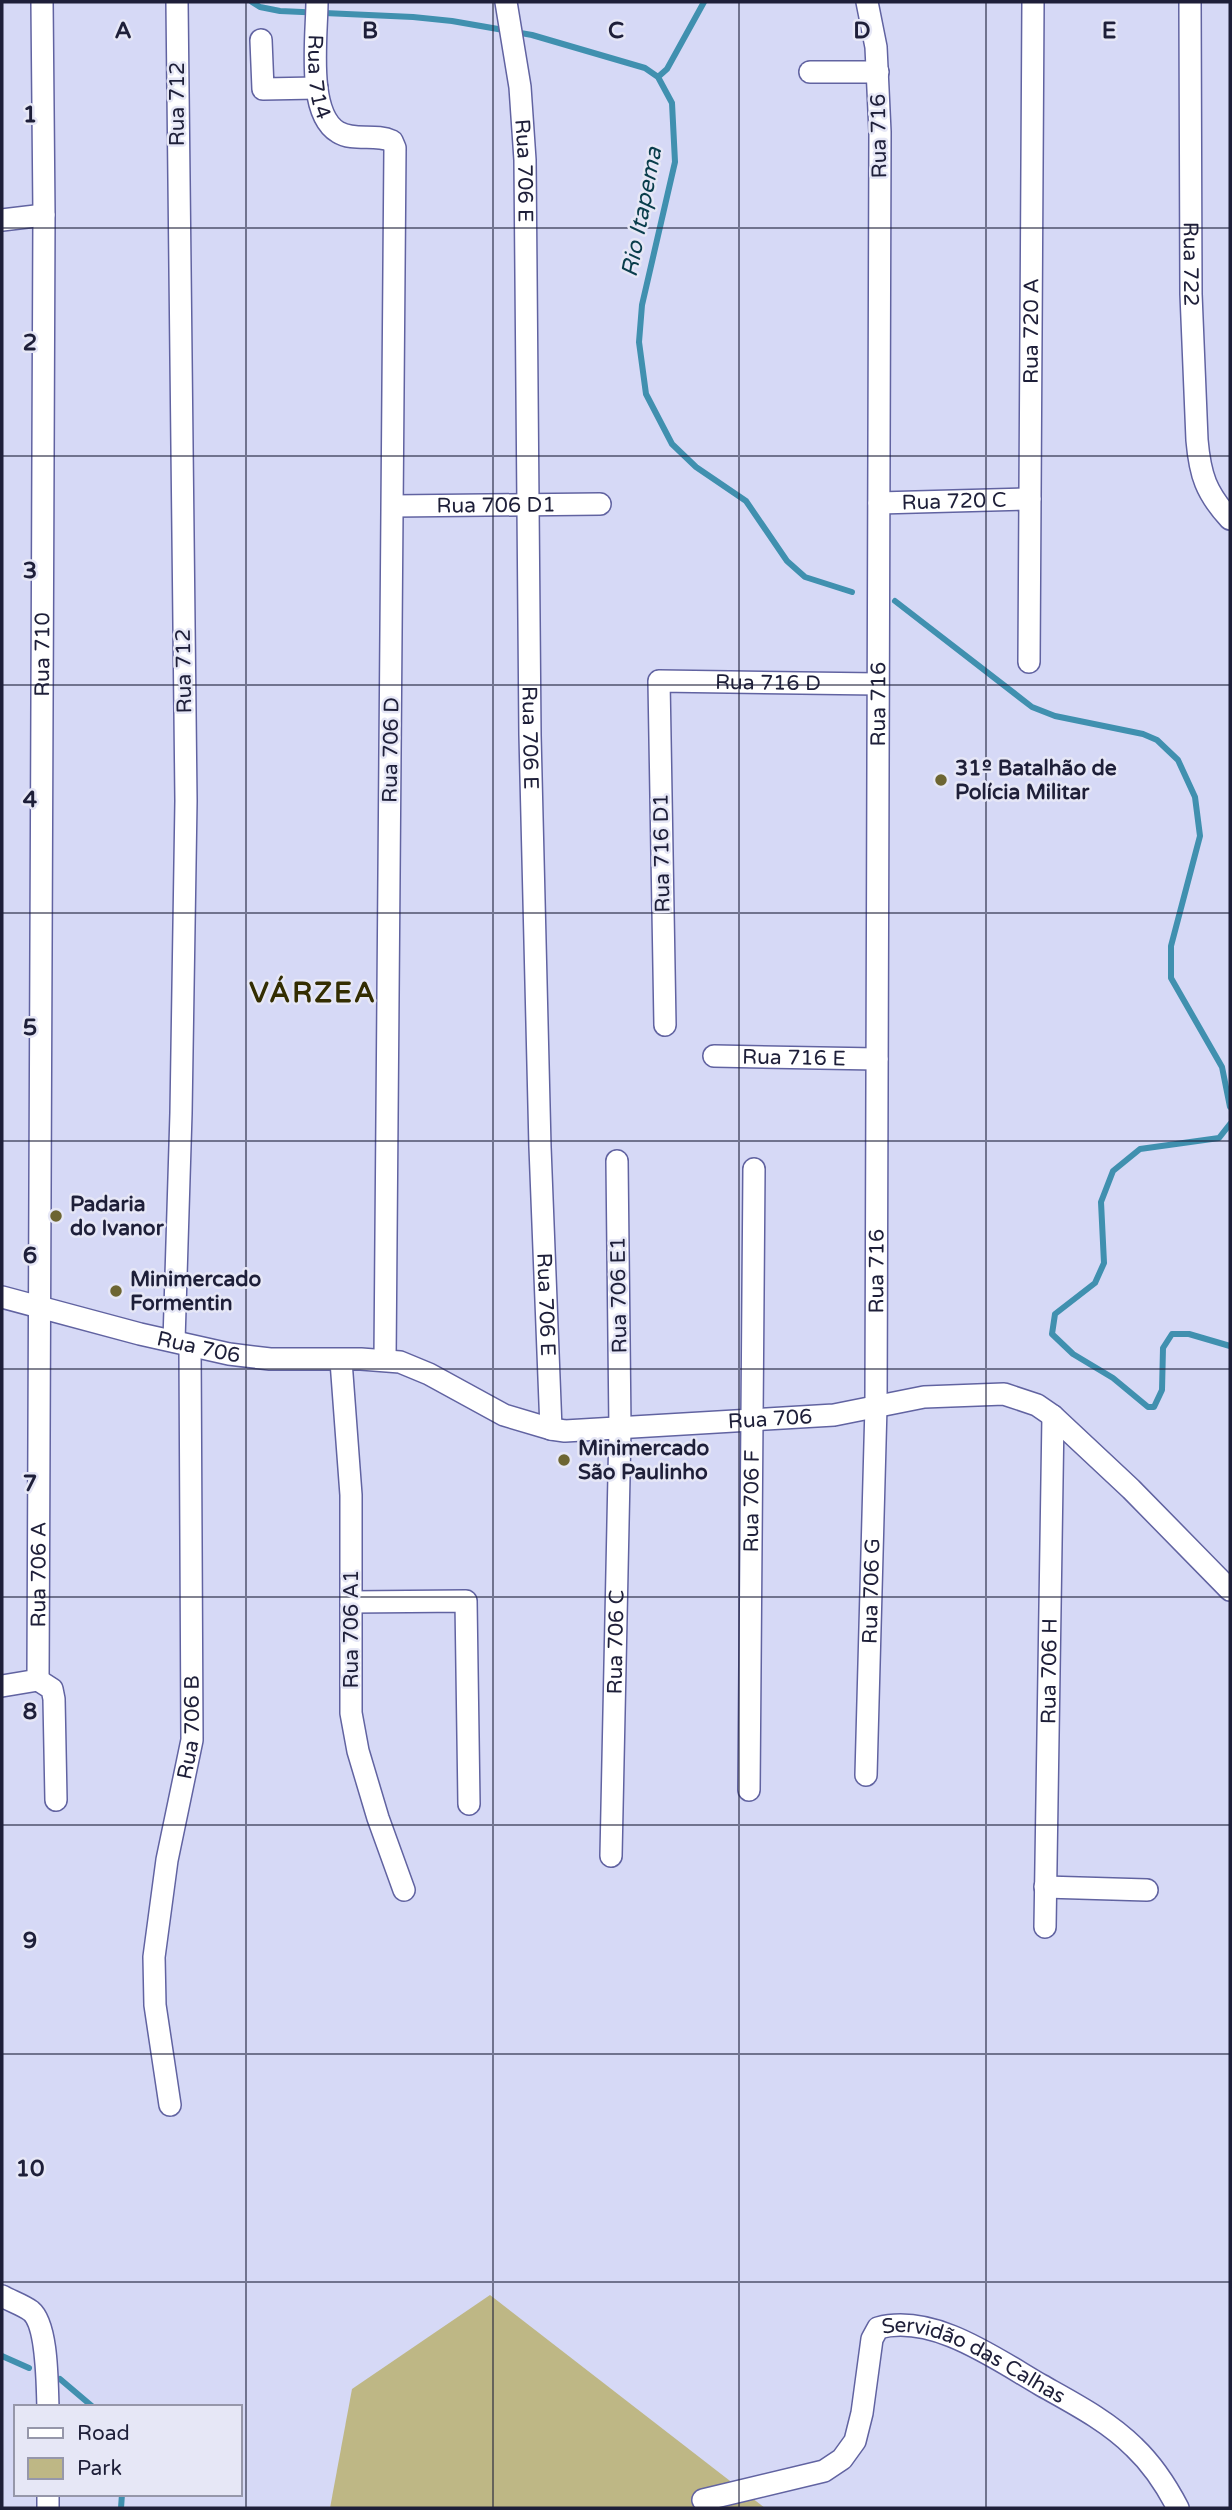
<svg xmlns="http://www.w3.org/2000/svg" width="1232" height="2510" font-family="'Varela Round',sans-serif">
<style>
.green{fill:#beb785}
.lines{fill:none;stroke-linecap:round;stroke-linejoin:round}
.stream{stroke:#4090af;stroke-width:6}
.minor-casing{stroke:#6163a1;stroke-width:24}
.minor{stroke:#fff;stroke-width:21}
.grid{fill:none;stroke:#1e1f39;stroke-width:2;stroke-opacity:0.55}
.poi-dot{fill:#6d6532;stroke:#e6e7f6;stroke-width:2.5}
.labels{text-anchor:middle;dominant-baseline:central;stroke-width:5;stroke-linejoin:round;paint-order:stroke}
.street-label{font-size:21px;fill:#1e1f39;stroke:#e6e7f6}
.poi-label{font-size:21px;font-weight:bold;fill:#1e1f39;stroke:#e6e7f6;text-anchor:start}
.water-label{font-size:23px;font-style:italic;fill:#093d4b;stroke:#e6e7f6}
.district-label{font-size:28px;font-weight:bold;letter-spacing:2px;fill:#332d01;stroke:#e6e7f6}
.grid-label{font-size:23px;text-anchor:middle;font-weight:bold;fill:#1e1f39;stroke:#e6e7f6;stroke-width:5;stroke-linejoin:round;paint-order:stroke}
</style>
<rect width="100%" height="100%" fill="#d6d9f6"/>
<path class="green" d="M490 2295 765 2508H330L352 2389Z"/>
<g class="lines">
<path class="stream" d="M252 2 260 7 280 11 413 17 452 21 532 35 645 68 658 77 672 103 675 162 642 305 639 342 646 394 672 444 696 467 746 501 787 561 805 577 852 592
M658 77 667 69 704 2
M895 601 1032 707 1055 716 1143 734 1157 740 1178 760 1195 797 1200 836 1171 946V978L1222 1067 1230 1107
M1230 1124 1219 1138 1140 1149 1113 1171 1101 1202 1104 1263 1095 1283 1055 1314 1052 1334 1073 1354 1113 1378 1148 1407H1154L1162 1390 1163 1348 1172 1334H1189L1230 1346
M2 2356 29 2368
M60 2379 93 2407
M121 2508 122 2494"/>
<g class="minor-casing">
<g id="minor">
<path id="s1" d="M317 2C317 35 306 113 338 132 354 142 375 133 392 141L395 148 385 1360"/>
<path id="s2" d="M506 2 520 87 525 160 530 735 540 1147 551 1429"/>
<path id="s3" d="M1190 2 1191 294 1197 440C1200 475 1206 493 1230 519"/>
<path d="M261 40 263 89 317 88"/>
<path d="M810 72H878"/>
<path d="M2 220 44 215"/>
<path id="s4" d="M879 503 1030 499"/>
<path id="s5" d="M393 506 600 504"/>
<path id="s6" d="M1029 662 1033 2"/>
<path id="s7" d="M665 1025 659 681 878 684"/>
<path id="s8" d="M714 1056 877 1059"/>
<path id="s9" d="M2 1297 140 1334 229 1354 270 1359H361L400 1362 429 1374 504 1415 551 1429 565 1431 834 1415 924 1397 1004 1394 1037 1405 1053 1416 1131 1489 1230 1590"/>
<path d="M174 1341 181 1113 186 801 177 2"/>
<path d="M341 1361 351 1495V1713L358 1751 378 1818 404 1890"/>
<path d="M351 1602 466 1601 469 1804"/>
<path d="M38 1680 52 1689 54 1699 56 1800"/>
<path id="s10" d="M2 1686 38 1680 44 215 42 2"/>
<path id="s11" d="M866 1775 876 1406 880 132 876 47 867 2"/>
<path id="s12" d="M749 1790 754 1169"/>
<path id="s13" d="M611 1856 620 1428 617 1161"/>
<path d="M1045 1887 1147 1890"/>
<path id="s14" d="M1045 1927 1053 1416"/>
<path id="s15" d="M170 2105 155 2005 154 1957 167 1860 192 1740 190 1346"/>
<path d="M2 2296C11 2301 23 2305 31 2311 48 2325 47 2385 48 2407"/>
<path d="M48 2494V2508"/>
<path id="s16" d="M703 2500 824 2471 842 2459 855 2441 862 2413 872 2339 878 2328C933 2313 996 2359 1041 2385 1073 2403 1108 2421 1134 2447 1153 2465 1166 2485 1178 2508"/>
</g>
</g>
<use href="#minor" class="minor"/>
</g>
<path class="grid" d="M246 2V2508M493 2V2508M739 2V2508M986 2V2508M2 228H1230M2 456H1230M2 685H1230M2 913H1230M2 1141H1230M2 1369H1230M2 1597H1230M2 1825H1230M2 2054H1230M2 2282H1230"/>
<g class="poi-dot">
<circle cx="941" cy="780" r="7"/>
<circle cx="56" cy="1216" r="7"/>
<circle cx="116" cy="1291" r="7"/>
<circle cx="564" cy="1460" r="7"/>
</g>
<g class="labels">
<g class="street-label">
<text stroke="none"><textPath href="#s1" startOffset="75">Rua 714</textPath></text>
<text transform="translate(177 104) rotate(-90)">Rua 712</text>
<text transform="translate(879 136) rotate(-91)">Rua 716</text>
<text stroke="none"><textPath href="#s2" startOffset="170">Rua 706 E</textPath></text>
<text stroke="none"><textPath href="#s3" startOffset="262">Rua 722</textPath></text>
<text stroke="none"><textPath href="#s6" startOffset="331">Rua 720 A</textPath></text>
<text stroke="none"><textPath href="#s4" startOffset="75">Rua 720 C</textPath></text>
<text stroke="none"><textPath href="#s5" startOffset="103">Rua 706 D1</textPath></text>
<text stroke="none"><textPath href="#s10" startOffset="1062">Rua 710</textPath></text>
<text transform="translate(184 671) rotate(-91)">Rua 712</text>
<text stroke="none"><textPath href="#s7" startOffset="453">Rua 716 D</textPath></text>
<text stroke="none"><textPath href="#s11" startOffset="1071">Rua 716</textPath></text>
<text stroke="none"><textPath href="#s2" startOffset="737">Rua 706 E</textPath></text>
<text transform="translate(391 750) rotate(-89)">Rua 706 D</text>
<text transform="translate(662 853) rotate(-91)">Rua 716 D1</text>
<text stroke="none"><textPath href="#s8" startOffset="80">Rua 716 E</textPath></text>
<text stroke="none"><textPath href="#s11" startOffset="504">Rua 716</textPath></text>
<text transform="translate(619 1295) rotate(-91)">Rua 706 E1</text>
<text stroke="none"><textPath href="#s2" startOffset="1304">Rua 706 E</textPath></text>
<text stroke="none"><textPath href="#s9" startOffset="203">Rua 706</textPath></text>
<text stroke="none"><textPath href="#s9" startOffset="791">Rua 706</textPath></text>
<text stroke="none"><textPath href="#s12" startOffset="289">Rua 706 F</textPath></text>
<text stroke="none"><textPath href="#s10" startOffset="142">Rua 706 A</textPath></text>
<text stroke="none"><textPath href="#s11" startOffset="184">Rua 706 G</textPath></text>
<text transform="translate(351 1629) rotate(-90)">Rua 706 A1</text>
<text stroke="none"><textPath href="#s13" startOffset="214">Rua 706 C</textPath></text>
<text stroke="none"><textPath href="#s14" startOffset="256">Rua 706 H</textPath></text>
<text stroke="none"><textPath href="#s15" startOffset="382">Rua 706 B</textPath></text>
<text stroke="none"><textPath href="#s16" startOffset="388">Servidão das Calhas</textPath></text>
</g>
<g class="poi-label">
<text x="955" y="768">31º Batalhão de<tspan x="955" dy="24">Polícia Militar</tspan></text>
<text x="70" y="1204">Padaria<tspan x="70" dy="24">do Ivanor</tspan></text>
<text x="130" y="1279">Minimercado<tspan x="130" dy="24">Formentin</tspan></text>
<text x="578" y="1448">Minimercado<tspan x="578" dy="24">São Paulinho</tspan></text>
</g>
<g class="water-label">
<text transform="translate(642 212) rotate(-79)">Rio Itapema</text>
</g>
<g class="district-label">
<text x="313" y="993">VÁRZEA</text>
</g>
</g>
<g class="grid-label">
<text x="123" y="38">A</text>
<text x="370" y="38">B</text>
<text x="616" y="38">C</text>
<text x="862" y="38">D</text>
<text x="1109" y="38">E</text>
<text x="30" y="122">1</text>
<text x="30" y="350">2</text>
<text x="30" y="578">3</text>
<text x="30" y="807">4</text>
<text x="30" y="1035">5</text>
<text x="30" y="1263">6</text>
<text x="30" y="1491">7</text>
<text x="30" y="1719">8</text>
<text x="30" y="1948">9</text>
<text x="30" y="2176">10</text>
</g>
<rect width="1232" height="2510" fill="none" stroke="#1e1f39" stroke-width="7"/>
<rect x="14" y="2405" width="228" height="91" fill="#e6e7f6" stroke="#9697aa" stroke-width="2"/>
<rect x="28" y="2428" width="35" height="10" fill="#ffffff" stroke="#9697aa" stroke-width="2"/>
<text x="77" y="2440" font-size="21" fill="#1e1f39">Road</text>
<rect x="28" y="2458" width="35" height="21" fill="#beb785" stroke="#9697aa" stroke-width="2"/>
<text x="77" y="2475" font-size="21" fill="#1e1f39">Park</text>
</svg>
